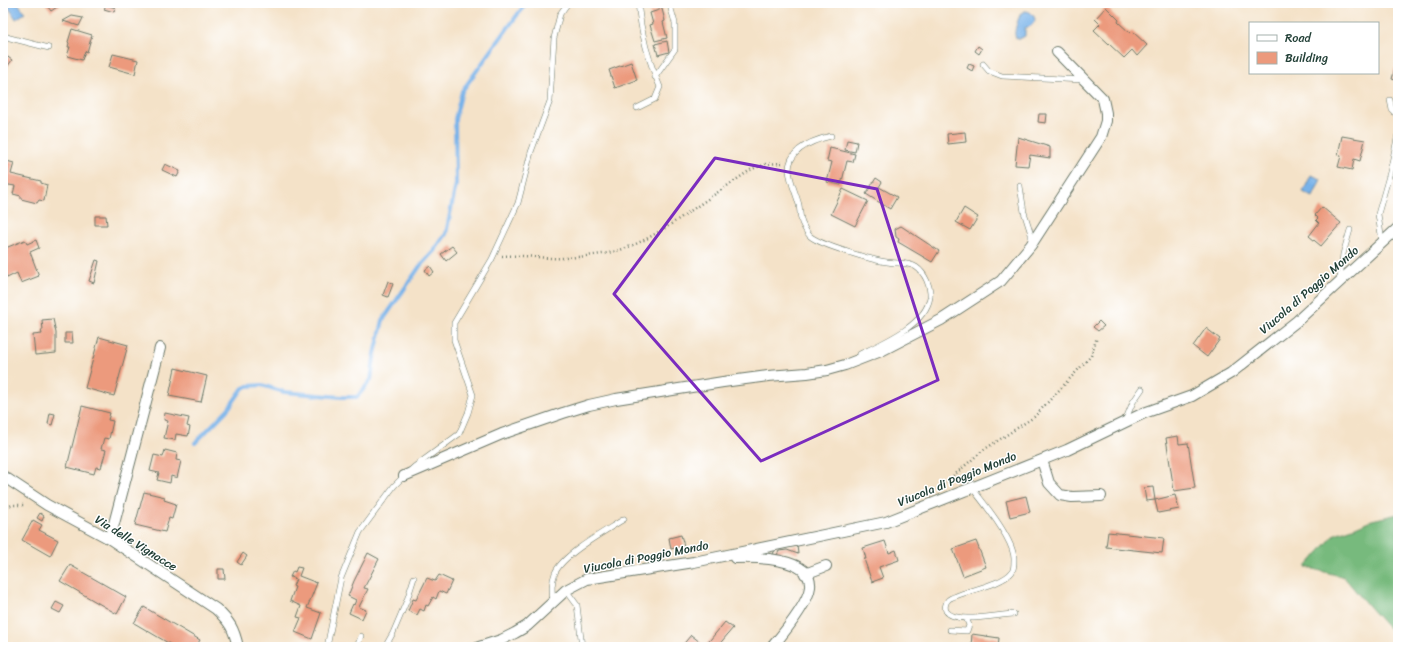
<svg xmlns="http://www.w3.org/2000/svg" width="1401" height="650" font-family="Sriracha,sans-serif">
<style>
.forest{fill:#77ba7d;stroke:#4b7c58}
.water{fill:#78b2e9;stroke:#4c788e}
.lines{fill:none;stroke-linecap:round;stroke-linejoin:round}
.stream{stroke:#78b2e9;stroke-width:4}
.building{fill:#ec9a7d}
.lane-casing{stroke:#6a7768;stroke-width:6}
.street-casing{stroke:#6a7768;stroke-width:12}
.path{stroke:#6a7768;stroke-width:2.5;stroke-dasharray:1 3;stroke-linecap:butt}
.lane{stroke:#fff;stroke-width:5}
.street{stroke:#fff;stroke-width:10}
.marked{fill:none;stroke:#7b2cbf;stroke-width:3;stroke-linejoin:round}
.labels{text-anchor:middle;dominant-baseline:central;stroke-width:3;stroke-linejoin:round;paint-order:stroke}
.street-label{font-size:12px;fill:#1f3d34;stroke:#fff}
</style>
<rect width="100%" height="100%" fill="#fff"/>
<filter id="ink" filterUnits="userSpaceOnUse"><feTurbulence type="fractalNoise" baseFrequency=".025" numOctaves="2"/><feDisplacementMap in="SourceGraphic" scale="8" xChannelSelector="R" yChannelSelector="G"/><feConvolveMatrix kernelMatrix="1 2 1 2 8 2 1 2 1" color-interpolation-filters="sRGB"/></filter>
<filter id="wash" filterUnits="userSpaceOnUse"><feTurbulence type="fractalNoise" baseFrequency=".012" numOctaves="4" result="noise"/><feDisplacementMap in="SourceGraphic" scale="16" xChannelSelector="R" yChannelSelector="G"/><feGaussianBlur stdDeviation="0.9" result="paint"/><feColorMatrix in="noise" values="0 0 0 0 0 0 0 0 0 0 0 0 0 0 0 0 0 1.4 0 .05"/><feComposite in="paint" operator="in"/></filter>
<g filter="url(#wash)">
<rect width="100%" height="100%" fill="#f4e2c8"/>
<path class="forest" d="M1398 514V639L1369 607 1344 577 1306 567 1335 534 1353 528 1372 520Z"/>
<path class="water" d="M6 3H18L25 13 16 19Z
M1025 11C1031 11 1035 16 1035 21L1031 26 1025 28V36C1007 47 1018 19 1021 13Z
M1311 175 1321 179 1313 197 1303 192Z"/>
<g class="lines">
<path class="stream" d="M195 443 228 409 243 388 248 386 262 385 284 392 342 397H357L371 380 374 358 383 320 420 266 434 251 446 234 456 184 455 119 462 91 526 3"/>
</g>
<g id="blocks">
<path class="building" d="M45 3H63L51 11Z
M106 5 116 8 114 12 104 9Z
M1106 7 1119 20 1118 22 1130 33 1132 31 1147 45 1137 56 1132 50 1124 58 1094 30 1100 24 1095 19Z
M662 9 665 21 663 22 667 38 655 41 650 25 653 24 650 13Z
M72 16 83 18 79 26 63 21Z
M72 29 92 35 87 52 85 51 82 60 67 56 70 47H68L69 43 68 42Z
M667 41 669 52 658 55 655 44Z
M978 46 982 49 979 54 975 51Z
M113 54 138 60 135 74 109 67Z
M5 55 12 60 3 73V57Z
M631 62 637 80 615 88 609 70Z
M969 64 974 66 972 71 967 68Z
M1395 68 1398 69V81L1392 79Z
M1039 114H1047L1046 123 1038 122Z
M965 132 966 142 948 144 947 134Z
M1342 136 1365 140 1360 161 1354 159 1352 170 1338 167 1341 156 1338 155Z
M1018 137 1050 147V158L1030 155 1028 166 1015 165Z
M847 140 857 142 855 152 845 150Z
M830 148 855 154 853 162 847 161 841 185 827 182 832 162 827 161Z
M3 160 14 163 11 174 41 181V183L47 185 44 201 39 200 37 203 21 199V196L13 194 15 186 3 184Z
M165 164 180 171 177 177 162 170Z
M876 178 882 182 879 187 897 197 890 209 866 194Z
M843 189 868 201 855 226 831 214Z
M1322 207 1341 223 1321 246 1309 236 1319 223 1316 220 1318 218 1315 215Z
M964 208 978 217 970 230 956 222Z
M95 216H106L107 225H95Z
M901 226 939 251 932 262 898 242 899 239 896 237 895 229Z
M25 240 27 244 36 240 39 248 30 252 39 276 21 283 17 273 7 278 3 267V249Z
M452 246 457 252 446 261 441 254Z
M96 260 99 261 94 283 89 281Z
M430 266 434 272 429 276 425 270Z
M388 281 393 284 388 297 383 295Z
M53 319 56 333V353L35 355 33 335 42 334 41 330H43L42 320Z
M1099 321 1104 326 1098 331 1093 327Z
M1206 328 1220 339 1207 357 1193 346Z
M65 333H72L73 343H65Z
M99 337 128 345 114 396 85 388Z
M175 368 207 376 201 402 169 396Z
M82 406 110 413 108 420 113 421 109 439 104 438 101 449 106 450 101 468 96 467 94 474 67 467Z
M50 413 55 414 52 425 48 424Z
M165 413 189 418 187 426 190 427 188 436 176 434 175 440 164 438 168 421 164 420Z
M1178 436 1179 444 1188 443 1195 488 1174 491 1166 438Z
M165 450 177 453 176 460 181 461 177 478 171 476 170 483 157 480 159 473 150 471 154 455 163 457Z
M1153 487 1155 500 1175 495 1179 509 1158 513 1155 500 1146 501 1144 488Z
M144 492 165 497 164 500 176 504 172 519 169 518 165 532 135 525Z
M1026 496 1030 512 1010 517 1006 501Z
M40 513 44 516 42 521 37 518Z
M33 520 42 525 39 530 58 540 50 556 22 540Z
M1108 532 1164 538 1162 553 1106 547Z
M681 535 684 546 671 549 669 538Z
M885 541 889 553 896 550 899 560 879 567 883 578 872 582 864 559H866L863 548Z
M976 541 986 567 963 576 953 549Z
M797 545 798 554 787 550 779 551 777 555 773 554 776 548Z
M243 553 247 556 241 565 237 562Z
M368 553 379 559 364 588 368 589 359 607 366 610 362 619 349 613 353 604 354 605 356 600 348 596 354 581Z
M70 565 126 597 117 614 60 581Z
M297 567 302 568 299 576 317 583 307 608 321 613 312 639 295 632 301 618 297 617 301 606 290 601 295 587 293 586 296 579 290 577 293 571 295 572Z
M218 569H224L225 579H218Z
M439 575 452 581 446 594 439 591 436 599 433 597 428 606 426 605 424 611 420 609 417 615 408 611 413 599 416 600 427 578 435 581Z
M56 602 64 606 60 613 52 609Z
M144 607 200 640 196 647H175L134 623Z
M725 622 733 628 717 647H681L691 635 705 646Z
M972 634 999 638 998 647H971Z"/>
</g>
</g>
<g filter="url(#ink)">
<use href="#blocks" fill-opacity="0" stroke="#6a7768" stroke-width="1"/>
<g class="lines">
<g class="lane-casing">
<path id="lane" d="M3 35 10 38 49 48
M983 64 989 71 1002 76 1083 80
M655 77 675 49V23L671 9 674 3
M1390 100 1392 110 1398 116
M637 108 655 99 660 87C648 60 641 33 638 3
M831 136C814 140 789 149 789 170 790 182 796 193 799 205 800 211 800 217 802 223 804 227 806 232 810 236 820 245 872 260 887 262 897 264 908 262 916 267 925 273 931 287 930 297 926 325 883 343 860 354
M1020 186 1024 212 1031 234V242
M1382 242 1378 214 1390 172 1398 134
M1340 279 1343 254 1350 230
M1125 421 1133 402 1142 389
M972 488C984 503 1015 541 1014 560 1014 564 1014 569 1012 572 1003 584 970 590 956 596 953 597 950 598 948 600 945 603 945 608 946 611 956 625 998 614 1014 614
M566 590 577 605 582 647
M553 601C552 591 551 583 555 573 563 554 606 531 624 519
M950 630 967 631 969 625 966 618
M327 647 341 578 360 532 394 486 404 476 414 467 459 434 468 413 473 395 454 340V323L492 259 518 203 531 152 550 101 554 38 560 14 568 3
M357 647 361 636
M385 647 393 633 407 600 414 578"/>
</g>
<g class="street-casing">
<path id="street" d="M1042 460 1049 483 1060 495 1072 497 1101 496
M3 476 47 505 110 539 216 609C230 622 234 629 238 647
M404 476 502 434 563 413 589 405 616 399 723 382 768 376 807 373 827 370 845 365 881 351 941 320 1001 281 1031 245 1101 137 1106 121V113L1103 99 1057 52
M110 539 160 348
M735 558C754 557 813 557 810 587 808 604 783 634 772 647
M805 574 826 566
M479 647 501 640 515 633 527 626 566 590 587 579 694 562 886 522 1067 450 1144 413 1192 396 1231 373 1297 321 1398 228"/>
</g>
<path class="path" d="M502 256C518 255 534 257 550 258 567 259 585 256 602 254 638 249 670 225 699 205 717 193 734 181 752 169L766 164 782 163
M938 489 982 451 1034 417 1091 356 1097 337
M3 509 12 505H26"/>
<use href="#lane" class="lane"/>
<use href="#street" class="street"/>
</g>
</g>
<path class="marked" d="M715 158 877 189 938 380 761 461 614 294Z"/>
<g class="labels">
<g class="street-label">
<text transform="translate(1309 290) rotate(-41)">Viucola di Poggio Mondo</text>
<text transform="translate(957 479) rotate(-22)">Viucola di Poggio Mondo</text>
<text transform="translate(136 543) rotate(32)">Via delle Vignacce</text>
<text transform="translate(646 557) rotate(-11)">Viucola di Poggio Mondo</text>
</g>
</g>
<rect width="1401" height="650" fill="none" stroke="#fff" stroke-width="16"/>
<rect x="1249" y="22" width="130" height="52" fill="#ffffff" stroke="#a5b1ae"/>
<rect x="1257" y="35" width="20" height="6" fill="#ffffff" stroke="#a5b1ae"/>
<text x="1285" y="42" font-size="12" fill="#1f3d34">Road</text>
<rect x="1257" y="52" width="20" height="12" fill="#ec9a7d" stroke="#a5b1ae"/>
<text x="1285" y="62" font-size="12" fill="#1f3d34">Building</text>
</svg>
